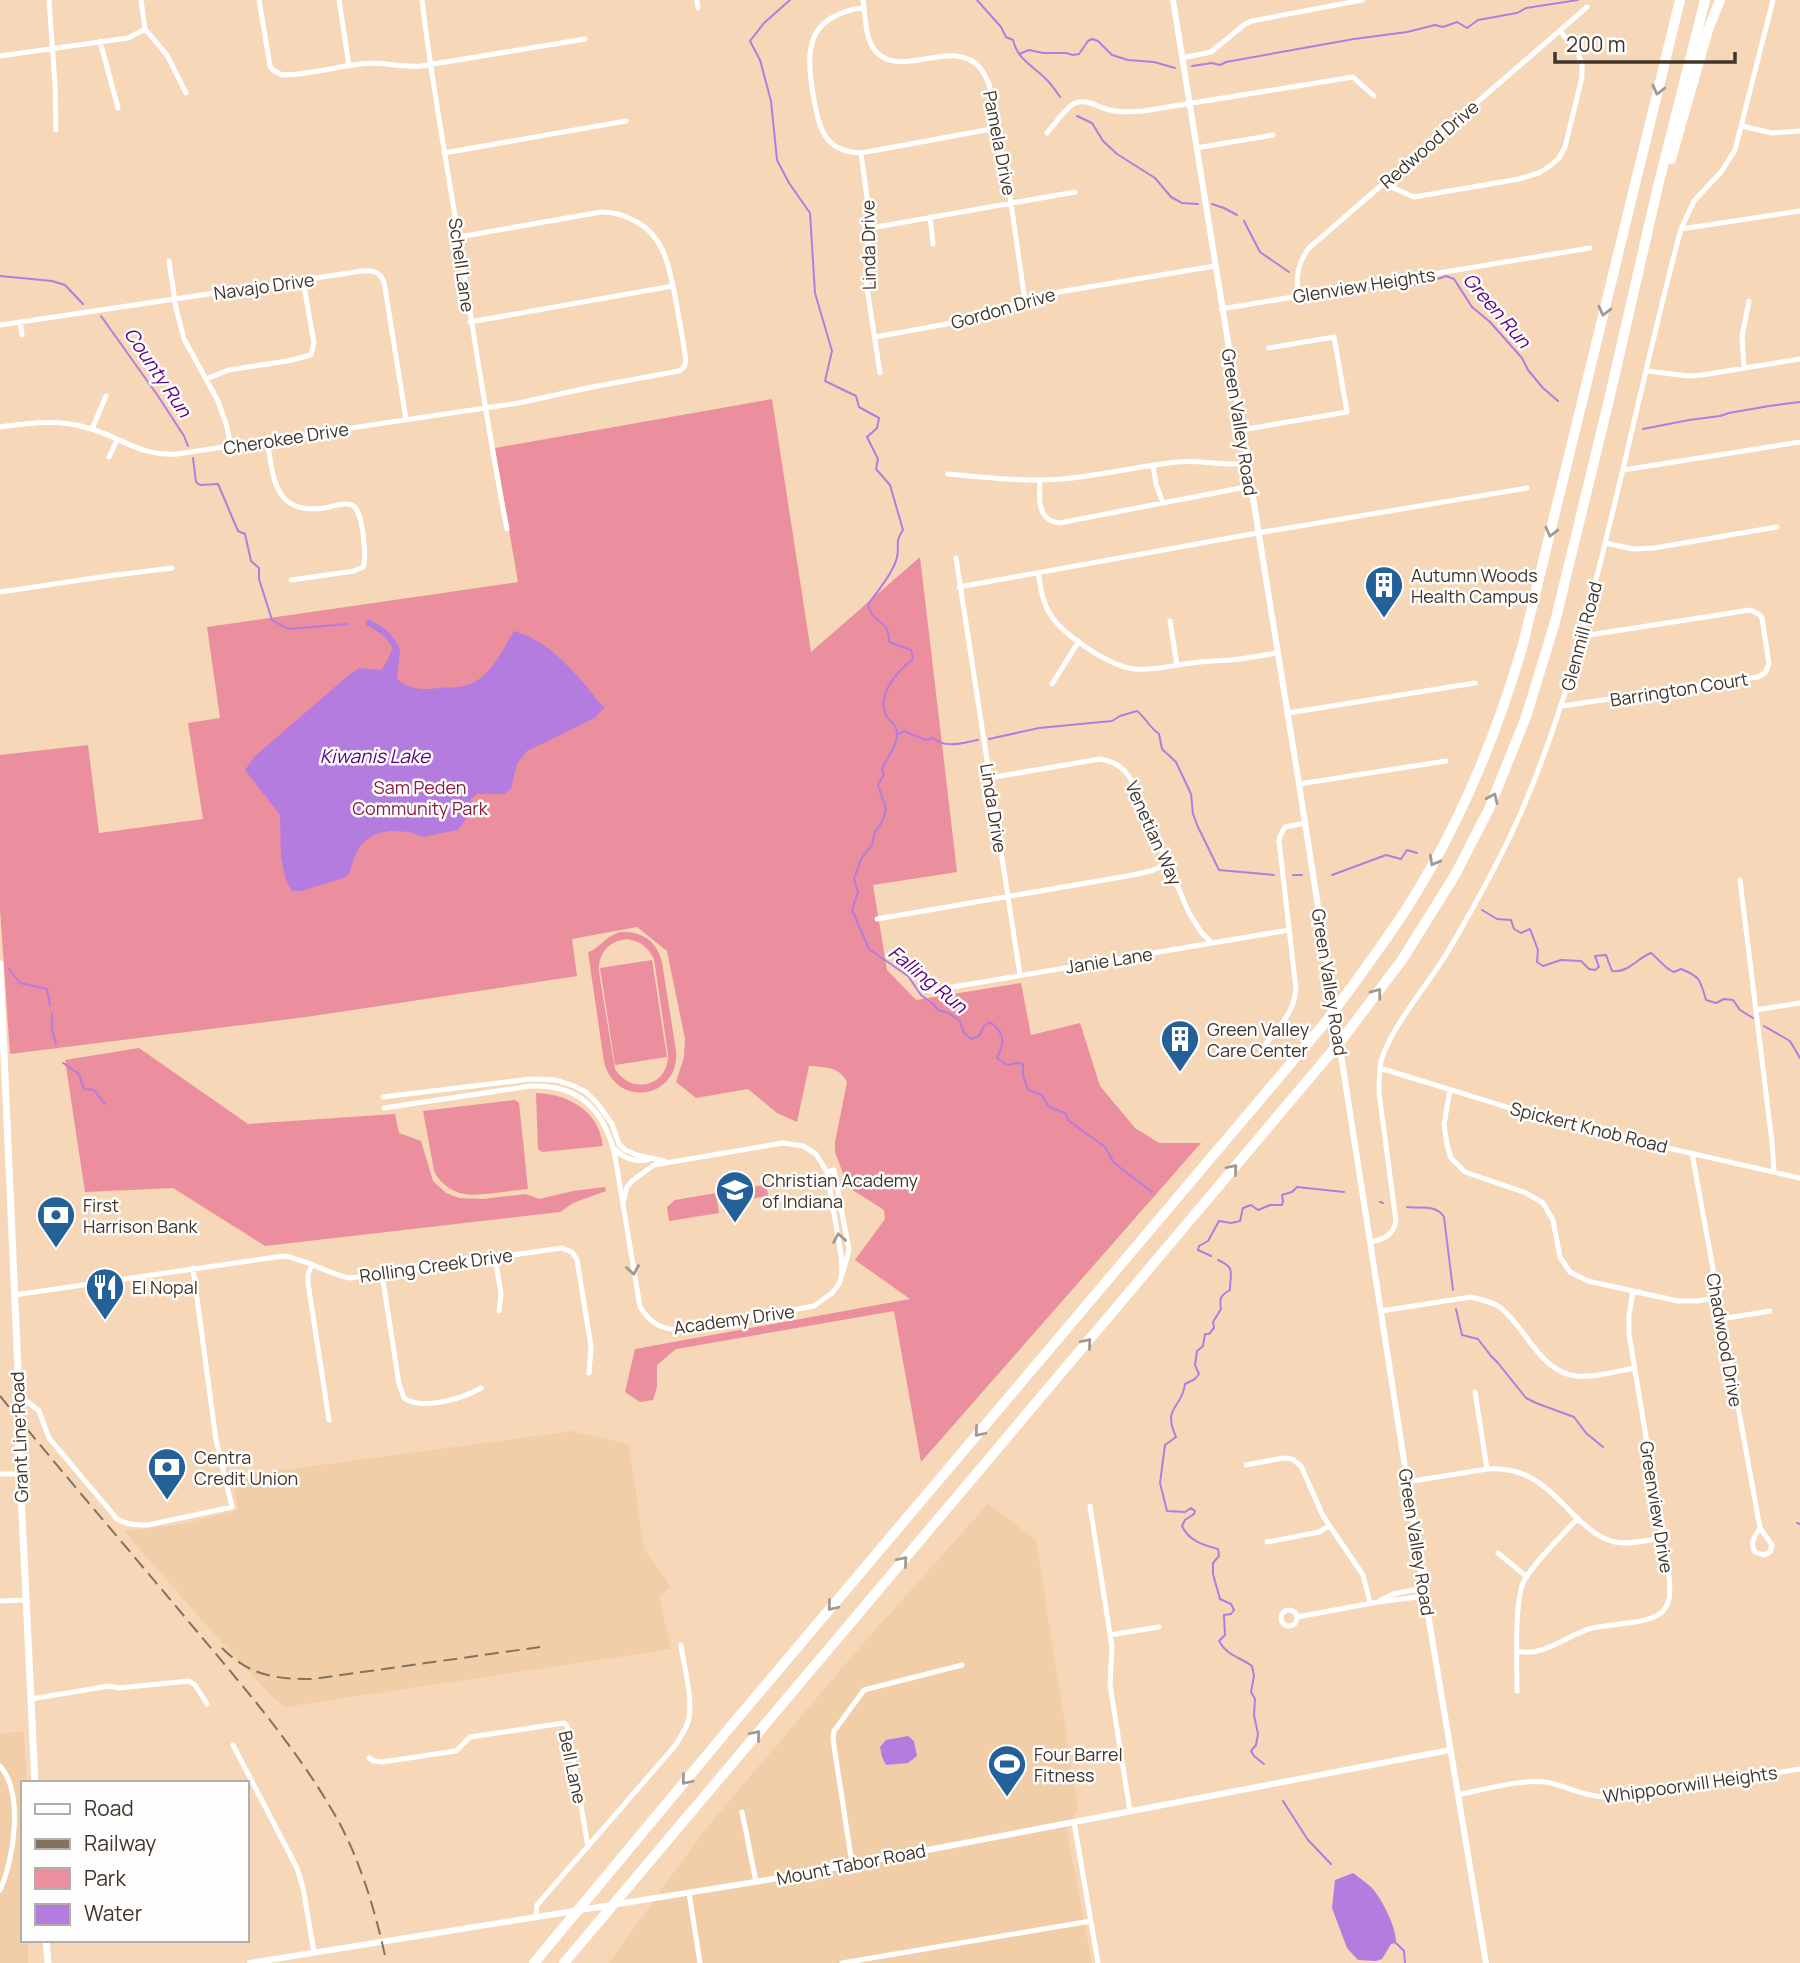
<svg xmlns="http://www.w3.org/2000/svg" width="1800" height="1963" font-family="Manrope,sans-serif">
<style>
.built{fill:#f1cea7}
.green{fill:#eb8e9e;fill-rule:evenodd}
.water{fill:#b57ce0}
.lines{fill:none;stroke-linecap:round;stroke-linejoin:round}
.stream{stroke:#b57ce0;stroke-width:2}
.canal{stroke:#b57ce0;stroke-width:6}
.minor{stroke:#fff;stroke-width:5}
.tertiary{stroke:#fff;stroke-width:6}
.secondary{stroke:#fff;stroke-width:7}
.motorway{stroke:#fff;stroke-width:10}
.rail{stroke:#84725e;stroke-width:2;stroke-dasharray:14 7;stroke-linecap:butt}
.oneway{stroke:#a09a94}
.labels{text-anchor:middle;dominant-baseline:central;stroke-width:5;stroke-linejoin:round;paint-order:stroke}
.street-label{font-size:18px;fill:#403528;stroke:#fefefe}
.poi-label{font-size:18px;fill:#403528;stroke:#fefefe;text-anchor:start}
.park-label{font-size:18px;fill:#8a1b3c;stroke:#fefefe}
.water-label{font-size:19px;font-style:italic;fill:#590183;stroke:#fefefe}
</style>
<rect width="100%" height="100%" fill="#f6d7b7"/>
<path class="built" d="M572 1431 629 1444 644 1549 671 1587 659 1597 671 1649 284 1707 267 1691 209 1628 124 1531 183 1524 238 1510 232 1477Z
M988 1504 1036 1540 1078 1809 1067 1830 1092 1963H609L703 1832 859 1648Z
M24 1732 27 1783H23V1940H28V1963H0V1733Z"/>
<path class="green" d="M772 399 811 652 920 557 957 872 873 885 887 970 916 1000 1021 983 1031 1035 1080 1023 1100 1086 1135 1128 1159 1143H1201L921 1462 894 1311 676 1349 657 1365V1387L653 1400 640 1402 625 1392 635 1349 910 1299 855 1260 885 1219 884 1210 848 1187 835 1152V1142L847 1082C840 1067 824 1067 809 1066L797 1122 777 1113 748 1089 696 1098 676 1082 684 1057 685 1039 667 951 637 927 572 939 577 976 306 1017 10 1054 0 909V755L88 745 99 833 203 819 188 723 220 718 207 627 518 582 495 448Z
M621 932C642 931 657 941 662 962L676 1051C680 1099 616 1109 604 1062L588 952C599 950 604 936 621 932ZM627 939C640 941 648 947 654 959L668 1054C669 1086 632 1096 615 1069L599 972C598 954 608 941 627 939Z
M652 960 667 1057 615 1065 600 968Z
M139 1048 248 1124 395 1114 399 1133 421 1141 433 1181 446 1193 459 1198 483 1199 526 1194 539 1199 573 1191 605 1187 606 1191 573 1203 560 1212 265 1246 173 1188 85 1192 65 1060Z
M536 1093C569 1094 599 1111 603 1146L542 1152 538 1149Z
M515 1100 519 1103 528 1189C513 1190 477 1197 464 1194 452 1192 438 1182 434 1170L423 1111Z
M763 1181H766L768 1196 743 1200 744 1208 724 1212 720 1193 763 1185Z
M716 1193 719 1213 669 1221 667 1207 675 1200Z"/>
<path class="water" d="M514 631C546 640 566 663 587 687 594 695 597 702 605 707L595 718 527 751 517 764 511 789 504 794H477L471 799C471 811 466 820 458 830L422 837C413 831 405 832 395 831 374 831 359 841 353 862 351 868 351 871 346 877L302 891H292L286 881 281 858 280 815 245 770 254 757 350 674 360 668 381 670C389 662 389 651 397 643L400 650 397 679C411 690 422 690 439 688 448 687 459 688 467 685 490 679 502 650 514 631Z
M908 1736 914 1741 917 1756 908 1763 886 1765 882 1757 880 1747 886 1740Z
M1353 1873C1359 1878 1366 1882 1371 1887 1381 1897 1397 1928 1396 1943L1391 1944 1382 1959 1376 1961 1358 1960 1347 1948 1332 1908 1335 1880Z"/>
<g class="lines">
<path class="stream" d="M790 0 764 23 750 41 760 60 771 101 777 160 789 183 810 213 815 293 832 351 825 381 856 396 859 407 879 418 877 428 867 437 878 459 876 469 890 485 903 530C894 544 900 543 897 557 895 569 876 594 868 604 871 625 889 616 889 642L911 650 913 659C898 671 876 694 886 715 890 722 897 724 897 734 897 747 887 757 882 769L884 774 878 785 886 809 882 822 875 832 872 845 861 859 854 879 858 892 852 910 869 949 908 976 921 995 933 1004 938 1010 949 1013 960 1021 964 1033 971 1039 979 1036 984 1026 990 1022C1005 1033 1005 1042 997 1058L1007 1065 1017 1063 1023 1064V1075L1028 1090 1042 1095 1049 1107 1065 1113 1069 1121 1105 1147 1114 1163 1152 1192
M977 0 1001 27 1006 37 1013 40C1018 60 1031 64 1046 79 1051 84 1056 91 1060 97
M1019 54 1029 50 1043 53H1066L1073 55 1079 54 1088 41 1092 39 1098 41 1112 55 1128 60 1154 62 1175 68
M1192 66 1212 63 1220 65 1226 62 1354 39 1407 32 1435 25 1443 27 1457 22 1467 28 1478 20 1517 13 1526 8 1578 0
M1077 116 1092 123 1103 141 1117 154 1155 178 1171 197 1182 203 1198 204
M1212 204 1224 208 1237 215
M1244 221 1260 252 1289 272
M0 276 52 281 65 285 83 304
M1403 283 1405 288C1419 282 1432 282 1446 276L1454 279 1472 307 1490 322 1522 358 1528 370 1543 388 1558 401
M101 316 158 396 184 436 188 446
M1643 429 1689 420 1720 416 1729 413 1769 406 1800 402
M193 458 196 482 200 485 218 484 238 531 245 534 251 561 259 568V579L272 620 288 629 348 624
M898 734 904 731 925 740 933 738C946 749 962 743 978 740
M989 739 1039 728 1112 721 1120 716 1137 711C1146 718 1149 727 1159 734L1162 749 1176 762 1191 794 1193 814 1198 827 1219 870 1274 875
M1293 875H1302
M1332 875 1386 855 1401 859 1407 850 1417 853
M1482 910 1497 919 1511 920 1514 929 1521 933 1530 929 1538 950 1537 962 1543 966 1561 960 1581 961 1589 969 1595 970 1599 967 1595 956 1606 955 1612 971C1629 973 1637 958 1651 953 1659 959 1665 969 1674 972L1681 969C1701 977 1700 980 1706 1000L1716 1003 1724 999 1733 1000 1740 1010 1753 1018
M9 969 20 983 47 989 50 1005
M52 1014V1030L56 1044
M1764 1026 1790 1041 1800 1058
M63 1063 79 1074 84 1089 94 1090 105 1104
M1380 1202 1383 1203
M1407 1207C1421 1209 1436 1204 1444 1217L1453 1290
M1211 1256 1198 1250 1199 1246 1208 1241 1219 1221 1231 1223 1240 1221 1243 1208 1251 1205 1258 1210 1270 1205H1282L1283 1201 1282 1195 1292 1192 1297 1187 1344 1192
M1218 1260C1236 1268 1230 1272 1230 1290 1221 1295 1219 1298 1221 1309L1213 1322 1214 1328 1209 1334H1205L1203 1346 1197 1351 1195 1365 1199 1374 1195 1379 1185 1384C1182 1409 1162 1406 1176 1437L1165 1445 1160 1483 1167 1511 1185 1512 1191 1508 1195 1511 1194 1514 1185 1520 1182 1526C1189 1541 1203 1545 1218 1549L1219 1556 1213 1563V1574L1220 1599 1231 1604 1234 1610 1231 1614 1224 1615 1225 1635 1219 1641C1227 1656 1240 1657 1252 1666L1254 1676 1251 1692 1255 1699 1254 1715 1258 1734 1256 1745 1251 1751 1254 1756 1264 1764
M1456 1309 1462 1335 1478 1339 1491 1356 1498 1363 1526 1398 1536 1403 1574 1417 1586 1433 1603 1447
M1797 1523 1800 1524
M1283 1801 1308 1840 1331 1864
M1396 1943 1404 1951 1405 1963"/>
<path class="canal" d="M369 623C380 629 389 634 394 645"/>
<path class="minor" d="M49 0 55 84 56 130
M141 0 145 29 167 55 186 93
M259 0 270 66 273 70 282 75C308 75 335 67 360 64 381 61 401 68 421 66L585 39
M339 0 349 66
M422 0C431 79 446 157 458 236 474 334 488 432 507 529
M697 0 698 8
M863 0C865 14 865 29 870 42 891 89 953 32 981 69 994 87 994 110 998 131 1002 155 1008 180 1011 204 1016 236 1020 268 1025 300
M864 7C808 17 805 45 813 94 819 127 823 152 861 153L871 228 866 256 867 288 880 373
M100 41 118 108
M0 56 128 38 145 29
M1182 58 1211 52 1245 24 1252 21 1362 0
M1742 126 1772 133 1800 131
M1047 133C1055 124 1063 111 1073 104 1085 97 1099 108 1110 110 1121 113 1132 112 1143 111L1353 77 1374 96
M1196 148 1273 135
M444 153 626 121
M861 153 997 128
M1385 181 1391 187 1414 197 1519 179 1539 173 1550 166 1559 158 1565 147 1582 77V65L1578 53 1560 31
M930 217 933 244
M871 228 1075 192
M1681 229 1800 211
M169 261 176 308 184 339 218 401 227 427 231 447
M1298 296C1296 277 1297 264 1309 248L1587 7
M1221 309 1590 248
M20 322 22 335
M470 322 673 286
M0 325 349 273C363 271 378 266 384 282L406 419
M875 337 969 320 1025 300 1059 292 1215 266
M1744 368 1742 336 1749 301
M1647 371 1688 376 1702 375 1800 359
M206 379 229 370 287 361 311 355 314 343 303 280
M0 427C31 423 58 419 88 428 121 437 141 457 177 454L519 403 587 388 679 371 684 367 686 361C683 339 679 318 675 296 669 267 665 238 637 222 625 215 615 212 601 212L459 237
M92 429 106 396
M1241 430 1347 412 1334 337 1269 348
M267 441C274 480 274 515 325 508 334 506 344 502 352 505 363 509 367 558 363 567L354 571 291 580
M109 457 117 440
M1153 465 1156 484 1163 503
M1623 470 1800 442
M948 474C982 477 1027 482 1061 479 1100 476 1138 466 1178 462 1201 459 1223 467 1247 463
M1040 480C1039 498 1037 520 1059 523L1251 486
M1606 543 1633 549 1654 548 1777 527
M956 558 1020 975
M1038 573C1041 587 1042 602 1050 614 1063 635 1109 666 1134 669 1153 671 1173 665 1192 663 1205 661 1217 661 1230 660 1246 659 1262 655 1278 653
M959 587 1246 535 1527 488
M0 592 108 576 172 568
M1170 621 1177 665
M1052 684 1079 641
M1562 706 1758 677 1765 673 1769 664 1762 618 1759 614 1750 610 1583 636
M1288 713 1475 683
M989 778 1100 759C1117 762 1126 769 1134 785L1189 913 1201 932 1212 943
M1299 784 1446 761
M1740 880 1772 1142 1774 1172
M877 919 1133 875 1151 871 1167 864
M929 991 1289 930
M1756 1010 1800 1003
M1264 1046C1278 1028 1294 1013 1296 989L1279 841 1280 836 1285 827 1305 823
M1380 1068 1539 1117 1606 1134 1800 1178
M1450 1090 1444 1124 1447 1145 1451 1158 1465 1172 1526 1193 1543 1203 1553 1220 1560 1257 1570 1272 1588 1281 1678 1301H1697L1717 1298
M383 1097 531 1079 556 1080 574 1086 586 1092 597 1103 612 1124 619 1144 625 1150 637 1155 664 1161
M384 1108 531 1086C579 1084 605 1110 615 1156L640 1307C651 1324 662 1330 682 1330L814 1306 832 1293 839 1284 842 1274 841 1255 827 1172 816 1154 803 1146 783 1143 654 1165 632 1181 627 1187 623 1203
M615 1149C624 1159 637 1163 650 1159
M1692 1153 1760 1528
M827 1172 834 1170 849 1250 843 1272
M1370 1242C1384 1239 1393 1236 1396 1221L1379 1093C1379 1082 1379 1072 1381 1061 1392 1024 1430 983 1450 948 1475 905 1499 862 1519 817 1561 722 1586 623 1610 523 1634 425 1655 326 1681 229L1694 201 1721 172 1735 150 1773 0
M495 1257 501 1294 499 1311
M312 1264 308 1275V1283L329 1420
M382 1274 399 1384 404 1398C422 1411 464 1398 481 1388
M14 1295 283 1256C307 1259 327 1274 350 1278L562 1248 572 1252 577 1260 591 1346 589 1373
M1381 1311 1471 1297C1481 1300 1492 1301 1501 1308 1526 1328 1540 1372 1576 1376 1595 1378 1616 1371 1635 1368
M1721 1319 1770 1311
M1475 1392 1487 1469
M18 1398 28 1402 39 1411 49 1438 117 1519C127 1525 136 1525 148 1525L232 1507 216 1440 193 1268
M1246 1465 1283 1458 1292 1459 1301 1466 1323 1516 1363 1575 1370 1603
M0 1474H20
M1407 1482 1487 1469C1531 1466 1550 1491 1578 1519 1589 1529 1600 1539 1615 1542 1631 1545 1646 1540 1663 1538
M1090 1506 1112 1647 1110 1685 1130 1811
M1760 1528 1772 1545 1770 1552 1764 1555 1755 1552C1749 1543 1755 1536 1760 1528Z
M1267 1542 1319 1532 1329 1526
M1498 1553 1527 1577
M1381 1600 1393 1594 1423 1588
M0 1601 26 1600
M1281 1618a8 8 0 1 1 16 0a8 8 0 1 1-16 0Z
M1297 1617 1378 1602 1425 1596
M1110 1635 1159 1627
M1517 1651C1542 1658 1566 1636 1589 1629 1608 1623 1648 1625 1662 1612 1672 1602 1670 1589 1669 1576L1629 1334V1315L1633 1291
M1517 1691C1517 1668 1514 1599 1524 1581 1534 1562 1562 1536 1578 1518
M31 1699 109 1686 119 1688 189 1681 195 1685 207 1704
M233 1745 297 1868 303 1888 314 1952
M369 1758 374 1761 382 1762 456 1751 470 1737 477 1736 564 1723 567 1726 569 1733 588 1847
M0 1766C24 1793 14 1860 0 1890
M1458 1795C1482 1790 1521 1779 1545 1782 1568 1786 1586 1798 1610 1797L1725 1781 1800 1769
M742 1812 756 1882
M1074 1822 1098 1963
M852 1864 833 1739 834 1731 864 1690 962 1665
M689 1893 700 1963
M536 1918 537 1905 674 1747C679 1739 685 1731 688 1722 694 1701 684 1667 681 1645
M842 1963 1091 1921"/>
<path class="tertiary" d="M1173 0 1299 784 1425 1596 1486 1963
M250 1963 792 1876 1450 1750"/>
<path class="secondary" d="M0 964 18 1370 17 1411 35 1783
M46 1940 48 1963"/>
<path class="motorway" d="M1671 159 1708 30 1720 0
M534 1963 736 1720 1324 1024C1352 987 1379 950 1405 911 1457 830 1495 740 1522 648L1680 0
M564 1963 1340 1042 1402 960 1455 875 1489 809 1526 717 1555 622 1608 404 1658 186 1705 0"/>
<path class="rail" d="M0 1396C60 1470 123 1543 184 1616 240 1683 298 1748 340 1824 362 1866 376 1914 386 1960
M222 1648C250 1676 275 1679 313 1679L540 1647"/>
</g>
<defs><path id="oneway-chevron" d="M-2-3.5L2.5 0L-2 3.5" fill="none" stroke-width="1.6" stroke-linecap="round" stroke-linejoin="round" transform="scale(1.75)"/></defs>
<g class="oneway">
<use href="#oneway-chevron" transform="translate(1658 90) rotate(104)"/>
<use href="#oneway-chevron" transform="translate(1604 311) rotate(104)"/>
<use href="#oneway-chevron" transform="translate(1551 532) rotate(104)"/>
<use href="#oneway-chevron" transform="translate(1493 798) rotate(-66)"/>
<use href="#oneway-chevron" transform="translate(1434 861) rotate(119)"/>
<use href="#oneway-chevron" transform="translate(1377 993) rotate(-53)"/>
<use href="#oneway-chevron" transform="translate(1233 1169) rotate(-50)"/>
<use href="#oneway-chevron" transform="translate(839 1238) rotate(-100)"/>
<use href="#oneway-chevron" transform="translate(633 1270) rotate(81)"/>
<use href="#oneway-chevron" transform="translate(1087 1343) rotate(-50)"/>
<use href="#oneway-chevron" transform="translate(979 1432) rotate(130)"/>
<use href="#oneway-chevron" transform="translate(903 1561) rotate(-50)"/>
<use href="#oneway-chevron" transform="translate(832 1606) rotate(130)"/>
<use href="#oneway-chevron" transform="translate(756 1735) rotate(-50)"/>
<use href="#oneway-chevron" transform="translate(686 1780) rotate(130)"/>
</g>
<defs>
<g id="building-pin" transform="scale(2.0125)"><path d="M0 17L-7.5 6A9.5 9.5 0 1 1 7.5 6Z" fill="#246198" stroke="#fefefe"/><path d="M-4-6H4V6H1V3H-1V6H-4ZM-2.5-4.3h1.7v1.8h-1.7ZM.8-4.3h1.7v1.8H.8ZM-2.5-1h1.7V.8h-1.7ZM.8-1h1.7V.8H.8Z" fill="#fff"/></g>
<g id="school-pin" transform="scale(2.0125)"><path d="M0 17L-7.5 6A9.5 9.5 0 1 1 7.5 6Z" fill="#246198" stroke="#fefefe"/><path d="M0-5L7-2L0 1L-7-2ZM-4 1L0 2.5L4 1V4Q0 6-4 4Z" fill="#fff"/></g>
<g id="bank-pin" transform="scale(2.0125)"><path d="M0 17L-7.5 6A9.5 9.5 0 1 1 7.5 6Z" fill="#246198" stroke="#fefefe"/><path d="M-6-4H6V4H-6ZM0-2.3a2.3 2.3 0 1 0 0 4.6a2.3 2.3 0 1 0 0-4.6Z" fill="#fff"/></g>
<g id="restaurant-pin" transform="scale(2.0125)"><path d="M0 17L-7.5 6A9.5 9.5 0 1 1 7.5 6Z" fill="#246198" stroke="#fefefe"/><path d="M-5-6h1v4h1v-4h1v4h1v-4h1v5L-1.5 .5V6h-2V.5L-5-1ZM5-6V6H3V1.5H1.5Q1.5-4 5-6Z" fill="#fff"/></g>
<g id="stadium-pin" transform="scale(2.0125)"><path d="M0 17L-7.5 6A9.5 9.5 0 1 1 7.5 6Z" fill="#246198" stroke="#fefefe"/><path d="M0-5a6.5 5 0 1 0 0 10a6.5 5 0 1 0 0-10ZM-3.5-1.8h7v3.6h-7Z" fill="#fff"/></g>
</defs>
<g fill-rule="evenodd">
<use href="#building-pin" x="1384" y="585"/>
<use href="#building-pin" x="1180" y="1039"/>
<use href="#school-pin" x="735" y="1190"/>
<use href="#bank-pin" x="56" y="1215"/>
<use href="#restaurant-pin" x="105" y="1287"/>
<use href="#bank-pin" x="167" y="1467"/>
<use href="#stadium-pin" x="1007" y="1764"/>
</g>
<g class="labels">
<g class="street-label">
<text transform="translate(1000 143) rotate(79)">Pamela Drive</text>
<text transform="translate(1429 144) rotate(-41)">Redwood Drive</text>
<text transform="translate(868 245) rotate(-91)">Linda Drive</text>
<text transform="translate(462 265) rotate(82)">Schell Lane</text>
<text transform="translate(1364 285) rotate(-9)">Glenview Heights</text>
<text transform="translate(264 286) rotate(-8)">Navajo Drive</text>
<text transform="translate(1003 308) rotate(-16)">Gordon Drive</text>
<text transform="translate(1240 422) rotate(81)">Green Valley Road</text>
<text transform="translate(286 438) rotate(-9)">Cherokee Drive</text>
<text transform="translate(1581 636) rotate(-75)">Glenmill Road</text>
<text transform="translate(1679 689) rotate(-9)">Barrington Court</text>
<text transform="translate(994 808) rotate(81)">Linda Drive</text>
<text transform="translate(1154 833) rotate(66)">Venetian Way</text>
<text transform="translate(1109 960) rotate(-9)">Janie Lane</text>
<text transform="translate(1330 982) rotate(81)">Green Valley Road</text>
<text transform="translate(1589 1127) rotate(14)">Spickert Knob Road</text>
<text transform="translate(436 1265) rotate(-8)">Rolling Creek Drive</text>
<text transform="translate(734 1319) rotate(-8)">Academy Drive</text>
<text transform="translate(1725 1340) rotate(80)">Chadwood Drive</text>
<text transform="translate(19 1437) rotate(-92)">Grant Line Road</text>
<text transform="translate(1657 1507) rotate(81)">Greenview Drive</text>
<text transform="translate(1417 1542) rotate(81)">Green Valley Road</text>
<text transform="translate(573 1767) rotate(78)">Bell Lane</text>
<text transform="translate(1690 1784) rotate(-8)">Whippoorwill Heights</text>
<text transform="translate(851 1864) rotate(-11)">Mount Tabor Road</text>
</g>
<g class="poi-label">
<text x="1411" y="575">Autumn Woods<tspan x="1411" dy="21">Health Campus</tspan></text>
<text x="1207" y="1029">Green Valley<tspan x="1207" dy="21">Care Center</tspan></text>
<text x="762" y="1180">Christian Academy<tspan x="762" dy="21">of Indiana</tspan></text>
<text x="83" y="1205">First<tspan x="83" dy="21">Harrison Bank</tspan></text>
<text x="132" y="1287">El Nopal</text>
<text x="194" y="1457">Centra<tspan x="194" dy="21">Credit Union</tspan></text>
<text x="1034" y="1754">Four Barrel<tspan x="1034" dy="21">Fitness</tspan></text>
</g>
<g class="park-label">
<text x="420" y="787">Sam Peden<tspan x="420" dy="21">Community Park</tspan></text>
</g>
<g class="water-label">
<text transform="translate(1497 310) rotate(49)">Green Run</text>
<text transform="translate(158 372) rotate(56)">County Run</text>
<text x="375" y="756">Kiwanis Lake</text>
<text transform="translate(928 979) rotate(39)">Falling Run</text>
</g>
</g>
<rect x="21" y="1781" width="228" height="161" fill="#fefefe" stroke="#b2aea8" stroke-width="2"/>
<rect x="35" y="1804" width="35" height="10" fill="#ffffff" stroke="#b2aea8" stroke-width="2"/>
<text x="84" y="1816" font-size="21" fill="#403528">Road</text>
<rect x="35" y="1839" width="35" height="10" fill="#84725e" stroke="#b2aea8" stroke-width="2"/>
<text x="84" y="1851" font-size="21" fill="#403528">Railway</text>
<rect x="35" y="1868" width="35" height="21" fill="#eb8e9e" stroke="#b2aea8" stroke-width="2"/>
<text x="84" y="1886" font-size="21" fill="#403528">Park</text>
<rect x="35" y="1904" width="35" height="21" fill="#b57ce0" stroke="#b2aea8" stroke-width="2"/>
<text x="84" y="1921" font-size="21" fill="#403528">Water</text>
<path d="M1555 52v10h180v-10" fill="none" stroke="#403528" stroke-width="3.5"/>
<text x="1566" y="52" font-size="21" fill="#403528" stroke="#fefefe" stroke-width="5" paint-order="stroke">200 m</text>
</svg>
